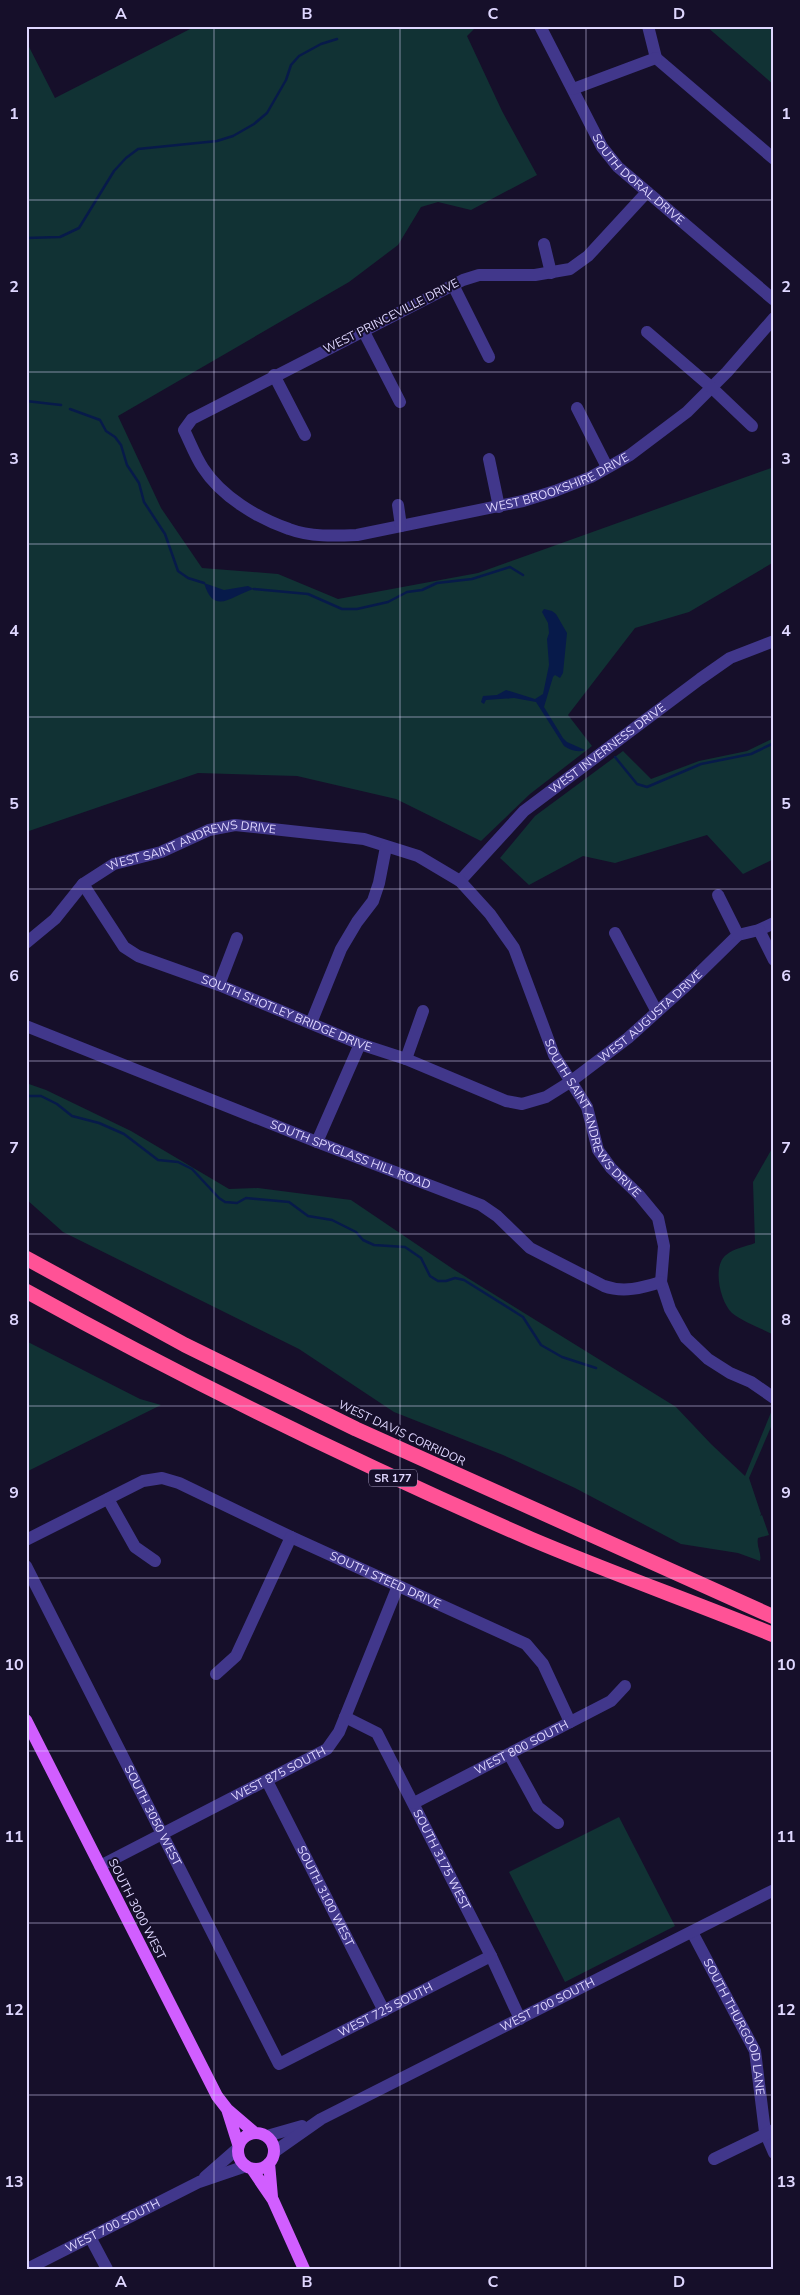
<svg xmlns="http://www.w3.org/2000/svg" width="800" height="2295" font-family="'Nunito Sans',sans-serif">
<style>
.green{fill:#113234}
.water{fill:#071a4a}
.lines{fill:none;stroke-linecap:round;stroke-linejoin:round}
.stream{stroke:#071a4a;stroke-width:2.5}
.minor{stroke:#41378b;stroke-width:12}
.major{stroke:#d15eff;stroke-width:12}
.highway{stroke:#ff5296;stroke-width:15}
.grid{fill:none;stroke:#dfd7ff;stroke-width:1;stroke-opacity:0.55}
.labels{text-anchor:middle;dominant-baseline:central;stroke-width:4;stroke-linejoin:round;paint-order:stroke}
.shield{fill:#160f2a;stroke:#a39bbf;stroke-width:1}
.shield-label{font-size:11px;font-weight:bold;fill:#dfd7ff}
.street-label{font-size:12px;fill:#dfd7ff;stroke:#160f2a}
.neatline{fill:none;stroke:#dfd7ff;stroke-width:2}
.grid-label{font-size:16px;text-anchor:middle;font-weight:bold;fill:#dfd7ff}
</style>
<rect width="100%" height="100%" fill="#160f2a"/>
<path class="green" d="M196 26H477L467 36 502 111 537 175 471 210 438 202 421 207 398 245 349 282 118 416 161 508 202 568 278 574 338 599 478 573 774 467V562L689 612 635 628 568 715 592 746 530 794 481 841 396 799 297 776 198 773 26 832V41L55 98Z
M706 26H774V85Z
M774 738V859L743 874 707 835 615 863 583 856 529 885 500 858 535 816 623 751 651 779 699 761 747 751Z
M26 1083 46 1090 131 1131 229 1189 258 1188 351 1200 453 1269 676 1407 711 1444 745 1476 774 1405V1420L749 1478 761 1514 760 1516 762 1515 769 1535 758 1538C756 1547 762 1553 760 1561L738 1553 681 1544 575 1488 503 1455 394 1412 299 1349 63 1232 26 1199Z
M774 1145V1335C761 1328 743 1322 732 1313 720 1302 712 1266 726 1255 734 1248 745 1247 755 1243L753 1182Z
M26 1341 140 1399 161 1405 26 1472Z
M619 1817 675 1926 565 1982 509 1872Z"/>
<path class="water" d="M204 583 224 590 248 586 254 589C232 595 214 617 204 583Z
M544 609 552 611 556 614 567 633 563 673 560 678 555 675 553 677 544 707 563 738 567 742 585 750C578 753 570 750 564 746L536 702 514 698 486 700 484 704 481 702 483 696 497 695 506 690 535 699 543 694 549 665 547 639 549 633 548 623 542 612Z"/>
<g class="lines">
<path class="stream" d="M26 238 60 237 79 228 114 171 126 158 138 149 217 141 233 136 254 124 267 113 286 80 291 65 299 56 321 44 337 39
M26 401 61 405
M70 409 100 420 106 431 115 437 121 445 127 465 139 483 144 502 165 534 178 571 188 578 204 583
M254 589 308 594 342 609H357L388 602 407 592 422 590 437 583 472 579 510 567 523 575
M615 757 637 784 647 787 701 764 751 754 774 743
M26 1096H41L57 1104 72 1116 99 1123 124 1134 158 1160 178 1162 192 1169 219 1198 225 1202 237 1203 246 1198 289 1202 308 1216 332 1220 356 1232 363 1240 374 1245 405 1247 421 1258 430 1276 438 1281H446L455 1278 464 1280 523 1317 541 1345 562 1357 596 1368"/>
<g class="minor">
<path id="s1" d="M540 26 602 147 618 167 774 300"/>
<path d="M648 26 656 58"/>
<path d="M656 58 774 159"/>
<path d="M573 89 656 58"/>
<path id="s2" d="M647 192 588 256 570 269 535 275H479L463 280 192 419 184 430C190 442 195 456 203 468 221 496 257 518 289 529 310 537 335 536 357 535L523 501 555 491 591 477 630 455 687 412 727 372 774 318"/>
<path d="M544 244 551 273"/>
<path d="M453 285 489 357"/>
<path d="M363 330 400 402"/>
<path d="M647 332 711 387 752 426"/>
<path d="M274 375 305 435"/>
<path d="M577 408 607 467"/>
<path d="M489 459 499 507"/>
<path d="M398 505 401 526"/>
<path id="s3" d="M460 881 524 811 700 679 730 658 774 641"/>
<path id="s4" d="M83 884 124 947 138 956 219 985 360 1044 406 1059 506 1101 522 1104 546 1097 570 1082 628 1038 688 984 738 935 759 930 774 923"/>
<path d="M718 895 738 935"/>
<path d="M759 930 774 960"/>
<path d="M615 933 657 1012"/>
<path id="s5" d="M26 943 55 919 83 884 114 864 161 852 209 830 235 825 364 839 418 856 460 881 490 914 514 948 554 1055 587 1107 598 1150 611 1168 639 1195 658 1218 664 1246 661 1282 670 1309 686 1338 708 1359 730 1373 751 1382 774 1398"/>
<path d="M219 985 237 938"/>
<path d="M311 1023 341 949 357 922 373 901 379 883 386 847"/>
<path id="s6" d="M26 1026 317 1142 481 1205 497 1216 530 1248 604 1286C623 1293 642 1288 661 1282"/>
<path d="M406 1059 423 1011"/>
<path d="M317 1142 360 1044"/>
<path d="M108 1499 135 1547 155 1561"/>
<path id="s7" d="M26 1540 143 1481 162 1478 179 1483 291 1537 526 1644 543 1664 570 1722"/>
<path id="s8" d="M26 1566 279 2064 491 1956"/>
<path d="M216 1674 236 1656 291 1537"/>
<path id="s9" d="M345 1717 377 1733 491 1956 520 2019"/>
<path d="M509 1754 538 1807 558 1823"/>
<path id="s10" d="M267 1781 384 2011"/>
<path id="s11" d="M414 1803 611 1701 625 1686"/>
<path id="s12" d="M100 1866 327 1749 339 1732 398 1586"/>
<path id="s13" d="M692 1932 755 2051 765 2132 774 2153"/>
<path d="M267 2136 302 2126"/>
<path id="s14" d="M274 2152 321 2119 774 1890"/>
<path d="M714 2159 774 2130"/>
<path d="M205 2177 237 2149"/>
<path d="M90 2237 107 2269"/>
<path id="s15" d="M27 2269 199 2182 246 2166"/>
</g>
<path class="major" d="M26 1720 217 2096 227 2109 255 2133
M227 2109 238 2144
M238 2151a18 18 0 1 1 36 0a18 18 0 1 1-36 0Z
M269 2163 272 2197
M252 2169 273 2200 304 2269"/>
<path class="highway" d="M26 1258 185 1345 356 1429 774 1617
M26 1291C190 1382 359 1464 531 1539 611 1573 693 1602 774 1635"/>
</g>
<path class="grid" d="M214 26V2269M400 26V2269M586 26V2269M26 200H774M26 372H774M26 544H774M26 717H774M26 889H774M26 1061H774M26 1234H774M26 1406H774M26 1578H774M26 1751H774M26 1923H774M26 2095H774"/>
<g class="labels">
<rect class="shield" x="369" y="1469.5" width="48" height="17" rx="4"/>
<g class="shield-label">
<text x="393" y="1478">SR 177</text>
</g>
<g class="street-label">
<text stroke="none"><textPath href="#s1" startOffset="184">SOUTH DORAL DRIVE</textPath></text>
<text transform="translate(391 316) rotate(-27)">WEST PRINCEVILLE DRIVE</text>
<text stroke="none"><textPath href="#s2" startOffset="962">WEST BROOKSHIRE DRIVE</textPath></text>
<text stroke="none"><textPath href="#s3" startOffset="199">WEST INVERNESS DRIVE</textPath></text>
<text stroke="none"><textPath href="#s5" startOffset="200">WEST SAINT ANDREWS DRIVE</textPath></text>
<text stroke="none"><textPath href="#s4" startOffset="251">SOUTH SHOTLEY BRIDGE DRIVE</textPath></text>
<text stroke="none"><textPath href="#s4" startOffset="661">WEST AUGUSTA DRIVE</textPath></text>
<text stroke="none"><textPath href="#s5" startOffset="758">SOUTH SAINT ANDREWS DRIVE</textPath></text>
<text stroke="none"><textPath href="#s6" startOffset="349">SOUTH SPYGLASS HILL ROAD</textPath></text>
<text transform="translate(402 1433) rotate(25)">WEST DAVIS CORRIDOR</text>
<text stroke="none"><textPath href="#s7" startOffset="396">SOUTH STEED DRIVE</textPath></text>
<text stroke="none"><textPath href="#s11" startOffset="121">WEST 800 SOUTH</textPath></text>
<text stroke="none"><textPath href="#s12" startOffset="201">WEST 875 SOUTH</textPath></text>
<text stroke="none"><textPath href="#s8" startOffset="280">SOUTH 3050 WEST</textPath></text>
<text stroke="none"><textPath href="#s9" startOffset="178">SOUTH 3175 WEST</textPath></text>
<text stroke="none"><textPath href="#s10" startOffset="129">SOUTH 3100 WEST</textPath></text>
<text transform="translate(137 1909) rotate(63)">SOUTH 3000 WEST</text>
<text stroke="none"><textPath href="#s14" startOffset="311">WEST 700 SOUTH</textPath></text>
<text stroke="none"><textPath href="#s8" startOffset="678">WEST 725 SOUTH</textPath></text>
<text stroke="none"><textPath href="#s13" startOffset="105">SOUTH THURGOOD LANE</textPath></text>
<text stroke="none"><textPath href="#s15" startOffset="96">WEST 700 SOUTH</textPath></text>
</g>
</g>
<rect width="800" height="2295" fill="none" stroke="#160f2a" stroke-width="55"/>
<rect x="28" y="28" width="744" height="2240" class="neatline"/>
<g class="grid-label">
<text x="121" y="19">A</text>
<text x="307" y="19">B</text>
<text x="493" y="19">C</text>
<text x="679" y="19">D</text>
<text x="14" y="119">1</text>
<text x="786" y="119">1</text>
<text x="14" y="292">2</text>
<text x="786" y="292">2</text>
<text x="14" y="464">3</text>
<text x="786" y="464">3</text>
<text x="14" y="636">4</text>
<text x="786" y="636">4</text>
<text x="14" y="809">5</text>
<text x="786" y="809">5</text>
<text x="14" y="981">6</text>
<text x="786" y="981">6</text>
<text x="14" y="1153">7</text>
<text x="786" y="1153">7</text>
<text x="14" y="1325">8</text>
<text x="786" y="1325">8</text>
<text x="14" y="1498">9</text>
<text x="786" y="1498">9</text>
<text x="14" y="1670">10</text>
<text x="786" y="1670">10</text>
<text x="14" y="1842">11</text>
<text x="786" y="1842">11</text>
<text x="14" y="2015">12</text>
<text x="786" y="2015">12</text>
<text x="14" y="2187">13</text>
<text x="786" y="2187">13</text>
<text x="121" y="2287">A</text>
<text x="307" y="2287">B</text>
<text x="493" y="2287">C</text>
<text x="679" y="2287">D</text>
</g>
</svg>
